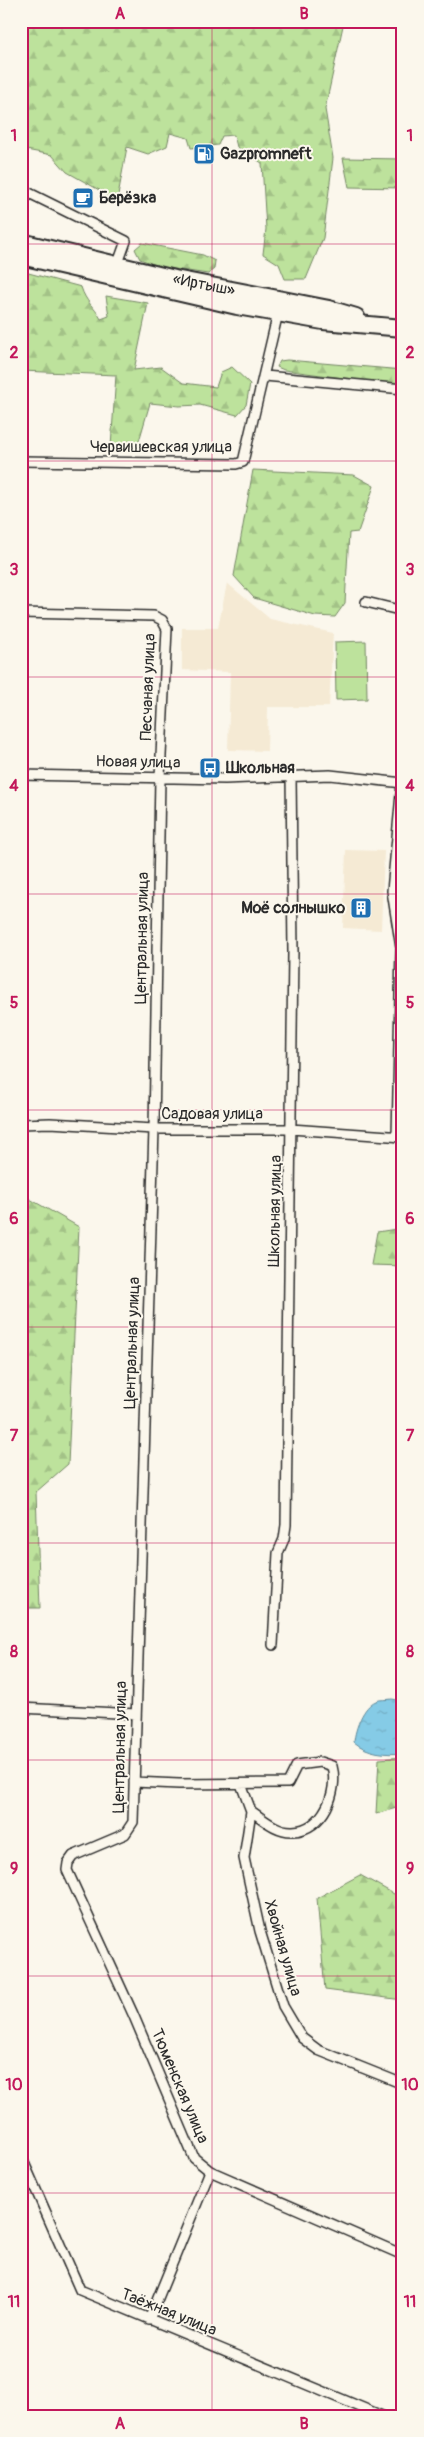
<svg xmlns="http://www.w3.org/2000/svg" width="424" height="2437" font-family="Pangolin,sans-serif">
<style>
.built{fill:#f5ead4}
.forest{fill:url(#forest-firs);stroke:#748664}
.park{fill:#bde29c;stroke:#748664}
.water{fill:url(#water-ripples);stroke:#618b9b}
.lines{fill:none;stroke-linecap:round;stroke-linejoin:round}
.street-casing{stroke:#2b2b2b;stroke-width:12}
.highway-casing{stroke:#2b2b2b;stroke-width:20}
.street{stroke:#fbf7ec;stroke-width:9}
.highway{stroke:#fbf7ec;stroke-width:16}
.grid{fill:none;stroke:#c2185b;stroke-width:1;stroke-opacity:0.55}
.labels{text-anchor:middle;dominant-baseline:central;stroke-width:4;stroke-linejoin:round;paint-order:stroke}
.poi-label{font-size:16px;font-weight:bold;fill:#2b2b2b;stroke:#fbf7ec;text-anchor:start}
.street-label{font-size:16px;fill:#2b2b2b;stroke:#fbf7ec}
.neatline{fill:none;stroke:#c2185b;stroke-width:2}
.grid-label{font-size:16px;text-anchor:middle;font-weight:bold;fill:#c2185b}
</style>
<defs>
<pattern id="forest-firs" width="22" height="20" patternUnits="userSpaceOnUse" patternTransform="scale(1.25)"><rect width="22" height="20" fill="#bde29c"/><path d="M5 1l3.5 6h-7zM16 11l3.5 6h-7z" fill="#a3c287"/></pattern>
<pattern id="water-ripples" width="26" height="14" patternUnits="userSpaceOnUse" patternTransform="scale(1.25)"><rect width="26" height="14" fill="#85cbe6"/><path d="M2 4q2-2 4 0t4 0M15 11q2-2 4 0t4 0" fill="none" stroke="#73aec5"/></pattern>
</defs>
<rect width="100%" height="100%" fill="#fbf7ec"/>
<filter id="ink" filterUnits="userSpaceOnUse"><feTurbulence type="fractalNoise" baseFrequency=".02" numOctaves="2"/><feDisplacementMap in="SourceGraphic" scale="10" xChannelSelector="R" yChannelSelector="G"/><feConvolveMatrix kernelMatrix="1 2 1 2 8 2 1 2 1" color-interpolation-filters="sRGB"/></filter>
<g filter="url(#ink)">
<path class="built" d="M227 583 270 619 333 633 329 707H268L267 751 228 750 230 672 182 670V628H218Z
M346 850 384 851 381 930 343 928Z"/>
<path class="forest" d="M21 21H344L325 109 333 158 323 238 306 279H285L279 264 263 254 266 229 262 163 237 147 234 135 222 136 218 145 191 148 188 138 170 133 167 146 148 154 127 147 117 201 99 199 101 191 67 172 52 155 21 149Z
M343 158 403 159V188L349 187Z
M142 243 203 255 215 261 214 269 208 274 161 267 140 259 135 249Z
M21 271 81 287C86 303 94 306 101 319L109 316 106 296 148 303 134 370 161 367 183 383 216 387 221 372 232 367 250 384 246 405 237 415 200 405 179 406 150 403 137 448 111 447 116 375 21 371Z
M287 360 403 370V386L284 370 277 367 280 361Z
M253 470 354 475 374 486 358 532 349 533 345 603 335 617 315 616 254 598 234 576Z
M21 1194 79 1227 68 1464 36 1492 40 1608H21Z
M403 1228V1266L371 1265 377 1232Z
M403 1757V1806L376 1814 379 1759Z
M360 1875 403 1899V2000L325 1990 317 1898Z"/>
<path class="park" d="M366 641 367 699 336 700 335 642Z"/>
<path class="water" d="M392 1699 403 1701V1753C386 1755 367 1753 354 1742 355 1729 363 1706 376 1701 380 1699 387 1700 392 1699Z"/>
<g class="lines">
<g class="street-casing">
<path id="street" d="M21 189 126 241 117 266
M265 376 403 389
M21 461 236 464 243 462 278 313
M366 602 403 611
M21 613 154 616 162 620 167 629 160 777 154 1129 133 1822 125 1834 73 1856 68 1863 67 1870 133 2014 194 2158 210 2171 403 2255
M21 775 225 779 330 775 403 783
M21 1124 50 1123 154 1129H291L403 1137
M397 1137 401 948 392 891 402 783
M273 1645 278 1553 284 1539 286 1525 293 952 291 776
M21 1708 136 1714
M134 1782 179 1784 288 1783 297 1765 320 1762 332 1766C339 1792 323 1830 293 1831 277 1832 263 1819 251 1811
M241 1784 251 1811 244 1858 260 1931 283 2006 302 2038 318 2050 403 2084
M21 2156 80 2290 382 2416
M149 2320 210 2171"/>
</g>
<g class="highway-casing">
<g id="highway">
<path id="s1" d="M21 242 175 279 329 309 356 317"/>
<path d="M21 256 237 306 323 321 403 328"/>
</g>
</g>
<use href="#street" class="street"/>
<use href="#highway" class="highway"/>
</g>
</g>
<path class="grid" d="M212 21V2416M21 244H403M21 461H403M21 677H403M21 894H403M21 1110H403M21 1327H403M21 1543H403M21 1760H403M21 1976H403M21 2193H403"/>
<defs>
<g id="fuel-square" transform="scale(1.125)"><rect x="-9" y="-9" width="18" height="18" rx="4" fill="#1f6fb2" stroke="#fbf7ec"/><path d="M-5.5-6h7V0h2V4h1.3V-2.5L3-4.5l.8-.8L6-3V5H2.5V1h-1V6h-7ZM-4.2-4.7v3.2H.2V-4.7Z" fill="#fff"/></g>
<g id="cafe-square" transform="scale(1.125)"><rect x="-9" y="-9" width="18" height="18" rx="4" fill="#1f6fb2" stroke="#fbf7ec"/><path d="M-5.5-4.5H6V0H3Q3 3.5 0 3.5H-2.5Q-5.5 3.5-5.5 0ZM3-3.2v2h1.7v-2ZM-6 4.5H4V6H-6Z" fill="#fff"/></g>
<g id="bus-square" transform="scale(1.125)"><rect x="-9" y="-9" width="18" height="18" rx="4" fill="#1f6fb2" stroke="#fbf7ec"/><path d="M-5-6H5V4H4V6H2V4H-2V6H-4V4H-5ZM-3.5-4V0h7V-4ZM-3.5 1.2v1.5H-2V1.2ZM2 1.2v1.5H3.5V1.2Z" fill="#fff"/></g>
<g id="building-square" transform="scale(1.125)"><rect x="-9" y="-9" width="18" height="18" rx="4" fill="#1f6fb2" stroke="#fbf7ec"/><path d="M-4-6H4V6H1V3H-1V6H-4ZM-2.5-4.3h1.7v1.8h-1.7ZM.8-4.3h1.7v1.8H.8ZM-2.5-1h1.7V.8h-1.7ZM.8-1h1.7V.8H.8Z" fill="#fff"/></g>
</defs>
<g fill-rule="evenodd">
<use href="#fuel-square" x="204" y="154"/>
<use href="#cafe-square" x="83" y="198"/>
<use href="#bus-square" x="210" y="768"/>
<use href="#building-square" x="361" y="908"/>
</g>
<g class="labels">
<g class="poi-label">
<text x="220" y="154">Gazpromneft</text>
<text x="99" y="198">Берёзка</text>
<text x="226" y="768">Школьная</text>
<text x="345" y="908" text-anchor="end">Моё солнышко</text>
</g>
<g class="street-label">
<text stroke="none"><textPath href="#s1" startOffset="188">«Иртыш»</textPath></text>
<text x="161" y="447">Червишевская улица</text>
<text transform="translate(148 687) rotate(-88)">Песчаная улица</text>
<text transform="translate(138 762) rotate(1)">Новая улица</text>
<text transform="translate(142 938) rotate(-89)">Центральная улица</text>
<text x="212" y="1114">Садовая улица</text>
<text transform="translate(275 1211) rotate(-89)">Школьная улица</text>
<text transform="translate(132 1343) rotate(-88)">Центральная улица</text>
<text transform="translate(120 1747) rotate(-89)">Центральная улица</text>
<text transform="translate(283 1948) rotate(74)">Хвойная улица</text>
<text transform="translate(180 2086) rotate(67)">Тюменская улица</text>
<text transform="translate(169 2312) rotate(22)">Таёжная улица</text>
</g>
</g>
<rect width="424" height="2437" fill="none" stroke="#fbf7ec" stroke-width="55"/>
<rect x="28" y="28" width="368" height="2382" class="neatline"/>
<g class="grid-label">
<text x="120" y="19">A</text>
<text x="304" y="19">B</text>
<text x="14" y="141">1</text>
<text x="410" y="141">1</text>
<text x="14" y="358">2</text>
<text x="410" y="358">2</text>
<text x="14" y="575">3</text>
<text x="410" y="575">3</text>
<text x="14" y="791">4</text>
<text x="410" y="791">4</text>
<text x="14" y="1008">5</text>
<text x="410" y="1008">5</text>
<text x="14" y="1224">6</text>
<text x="410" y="1224">6</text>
<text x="14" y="1441">7</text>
<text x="410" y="1441">7</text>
<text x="14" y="1657">8</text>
<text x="410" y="1657">8</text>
<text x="14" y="1874">9</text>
<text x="410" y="1874">9</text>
<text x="14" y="2090">10</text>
<text x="410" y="2090">10</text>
<text x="14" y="2307">11</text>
<text x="410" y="2307">11</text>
<text x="120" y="2429">A</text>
<text x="304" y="2429">B</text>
</g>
</svg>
